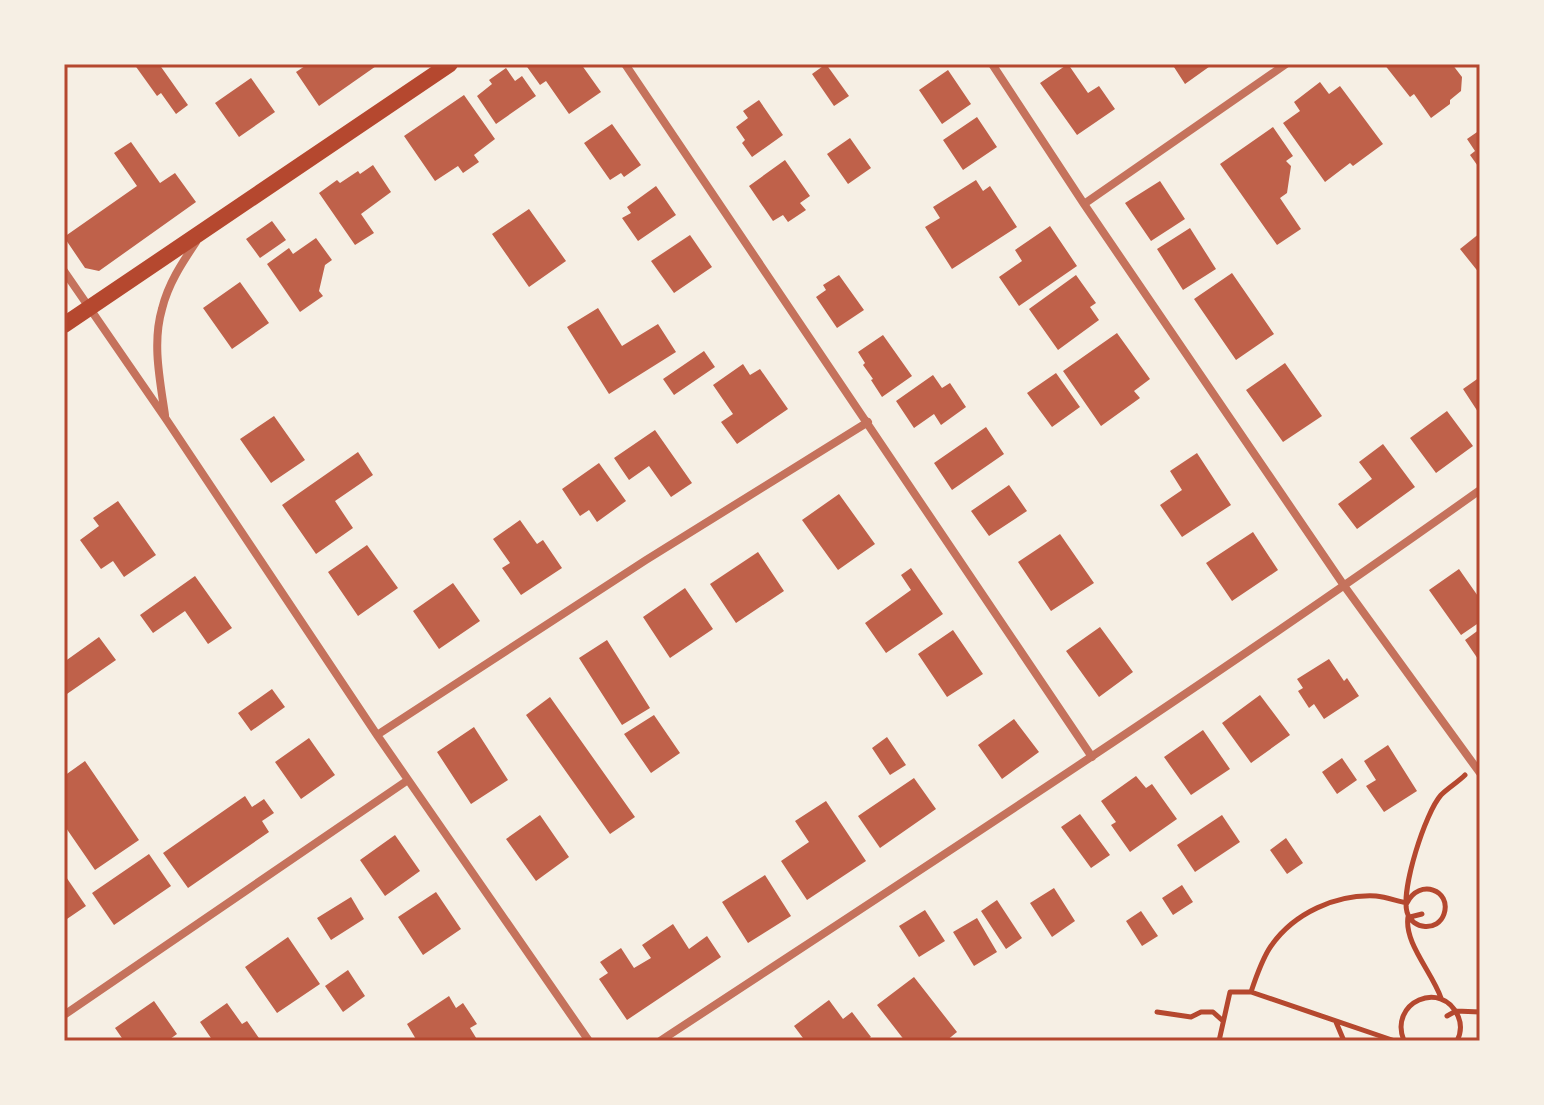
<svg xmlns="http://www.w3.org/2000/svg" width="1544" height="1105" font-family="'Golos Text',sans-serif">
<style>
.building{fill:#bf614a}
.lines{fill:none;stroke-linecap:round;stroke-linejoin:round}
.path{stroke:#b5482f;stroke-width:5}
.minor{stroke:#c5725c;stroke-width:8}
.secondary{stroke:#b5482f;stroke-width:16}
.neatline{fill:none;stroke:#b5482f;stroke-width:3}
</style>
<rect width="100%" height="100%" fill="#f6efe4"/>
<path class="building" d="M134 64H159L188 105 176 114 161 93 157 96Z
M308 64H379L319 106 296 72Z
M525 64H581L601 92 569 114 546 81 540 85Z
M826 64 849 96 834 106 812 74Z
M1068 64 1088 93 1099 86 1115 109 1077 135 1040 83Z
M1172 64H1213L1185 84Z
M1384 64H1452L1462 77 1461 91 1450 100V104L1431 118 1414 94 1410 97Z
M506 68 515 81 522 76 536 96 496 124 477 96 492 84 489 80Z
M948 70 971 104 942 124 919 90Z
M251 78 275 112 239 137 215 103Z
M1320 82 1329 94 1340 86 1383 144 1353 166 1350 163 1325 182 1283 123 1300 111 1294 102Z
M464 95 495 139 474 155 479 162 463 173 458 166 435 181 404 136Z
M759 100 783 135 752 157 742 143 745 140 736 127 748 118 743 111Z
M977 117 997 147 963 170 943 140Z
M612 124 641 165 624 177 621 173 610 180 584 143Z
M1273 127 1293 156 1286 161 1291 166 1287 193 1280 198 1301 229 1277 245 1220 164Z
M1480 130V169L1470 155 1475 151 1467 139Z
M850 138 871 168 848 184 827 154Z
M131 142 160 183 175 173 196 202 99 271 85 268 64 237 137 186 114 153Z
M785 160 810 196 800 203 806 210 788 222 783 215 773 221 749 186Z
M373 165 391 192 361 214 374 233 355 245 319 193 337 180 340 183 358 171 360 174Z
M976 180 983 191 990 186 1017 227 952 269 925 227 940 218 933 207Z
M1160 181 1185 219 1151 241 1125 203Z
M656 186 676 215 638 241 622 218 631 213 627 207Z
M529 209 566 261 529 287 492 234Z
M272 221 286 240 260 258 246 239Z
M1050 226 1077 266 1019 306 999 277 1022 261 1015 250Z
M1190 228 1216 269 1183 290 1157 249Z
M1480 233V274L1460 249Z
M690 235 712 267 674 293 651 261Z
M316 238 332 260 325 265 319 291 323 296 300 312 267 264 289 248 293 254Z
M1232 273 1274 334 1236 360 1194 299Z
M839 275 864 310 837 328 816 297 826 290 823 285Z
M1076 275 1096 303 1090 307 1099 320 1058 350 1029 309Z
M240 282 269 323 232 349 203 308Z
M598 308 622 346 658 324 676 352 609 394 567 327Z
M1117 333 1150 379 1134 391 1140 398 1101 426 1063 371Z
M883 335 912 376 882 397 871 380 873 379 863 365 865 363 858 352Z
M704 351 715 367 674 395 663 379Z
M1285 363 1322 416 1283 442 1246 390Z
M743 364 750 375 760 369 788 409 737 444 721 422 733 414 713 385Z
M1056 373 1080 407 1052 427 1027 393Z
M933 375 942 388 950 383 966 407 941 425 934 414 914 428 896 401Z
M1480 377V415L1463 389Z
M1447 411 1473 446 1436 473 1410 438Z
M274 416 305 460 271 483 240 439Z
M986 427 1004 454 952 490 934 463Z
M655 430 692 483 671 497 649 466 629 480 614 458Z
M1383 444 1415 487 1357 529 1338 504 1372 479 1359 462Z
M358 452 373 475 335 501 353 528 316 554 282 505Z
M1197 453 1231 505 1182 537 1160 505 1182 490 1170 471Z
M599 463 626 501 597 522 589 510 580 516 562 489Z
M1009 485 1027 511 989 536 971 511Z
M839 494 875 544 838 570 802 520Z
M118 501 156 555 124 577 113 561 101 569 80 540 99 526 93 518Z
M520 520 537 544 543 540 562 568 521 595 502 568 510 563 493 539Z
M1253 532 1278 570 1232 601 1206 563Z
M1060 534 1094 583 1051 611 1018 562Z
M367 545 398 588 358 616 328 572Z
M758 552 784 591 736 623 710 584Z
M911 568 943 614 886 653 865 623 911 590 901 575Z
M1459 569 1480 599V622L1461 635 1429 590Z
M195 576 232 628 208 644 185 611 153 633 140 615Z
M453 583 480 621 439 649 413 611Z
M685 588 713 629 670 658 643 617Z
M1100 627 1133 672 1099 697 1066 651Z
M1480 629V662L1465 640Z
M953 630 983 674 947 697 918 654Z
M99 637 116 660 64 696V662Z
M607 640 650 708 622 725 579 658Z
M1329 659 1344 681 1347 678 1359 696 1324 719 1314 704 1309 708 1298 691 1303 688 1297 679Z
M272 689 285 707 251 731 238 713Z
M1260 695 1290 735 1251 763 1222 723Z
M550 697 635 817 610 834 526 715Z
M654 715 680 753 651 773 624 734Z
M1014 719 1039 752 1002 779 978 745Z
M474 727 508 780 471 804 437 752Z
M1203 730 1230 769 1191 795 1164 757Z
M887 737 906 765 890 775 872 748Z
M309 738 335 775 301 799 275 762Z
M1388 745 1417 791 1384 812 1366 786 1376 780 1364 761Z
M1342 758 1357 780 1337 794 1322 772Z
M85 761 139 840 95 870 64 825V776Z
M1136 776 1146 788 1152 784 1177 819 1130 852 1111 825 1116 822 1101 801Z
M914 778 936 809 880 848 858 816Z
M245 796 252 807 264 799 274 813 262 821 269 832 188 888 163 853Z
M826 801 866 861 807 900 781 861 809 842 795 821Z
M1080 814 1110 855 1091 868 1061 827Z
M540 815 569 857 536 881 506 839Z
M1222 815 1240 842 1195 872 1177 845Z
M395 835 420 871 385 896 360 860Z
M1286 838 1303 863 1287 874 1270 850Z
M149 854 171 886 114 925 92 893Z
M64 874 86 906 64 921Z
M765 875 791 916 748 943 722 902Z
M1182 885 1193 902 1173 915 1162 898Z
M1054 888 1075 921 1052 937 1030 903Z
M436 892 461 929 423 955 398 917Z
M351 897 364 919 331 940 317 918Z
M997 900 1022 938 1006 949 981 911Z
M925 910 945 941 919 957 899 926Z
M1141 911 1158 936 1142 946 1126 921Z
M977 918 997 952 974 966 953 932Z
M673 924 689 949 707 936 721 957 627 1020 599 979 608 973 600 962 621 948 634 968 651 958 642 945Z
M288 937 320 984 277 1013 245 967Z
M348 970 365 996 343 1012 325 986Z
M914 977 957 1032 946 1041H905L877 1005Z
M449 996 456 1008 463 1003 477 1024 470 1028 478 1041H417L407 1024Z
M829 1000 843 1019 852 1012 871 1037 865 1041H799L803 1038 794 1026Z
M154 1001 177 1034 170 1039 171 1041H124L115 1028Z
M227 1003 242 1024 247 1021 261 1041H213L200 1022Z"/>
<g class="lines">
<path class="path" d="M1407 903C1419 878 1452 890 1444 914 1438 932 1412 930 1407 912 1401 889 1425 813 1441 795 1448 788 1458 782 1465 775
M1408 917C1404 943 1432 972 1441 998
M1410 917 1422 914
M1251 992C1256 977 1262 959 1271 946 1294 913 1336 894 1376 896 1386 897 1397 901 1407 903
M1157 1012 1191 1017 1201 1012H1213L1223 1021
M1447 1016 1456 1011 1480 1012
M1336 1022 1344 1041
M1219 1041 1230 992H1251L1395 1041
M1404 1041C1388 1002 1442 979 1458 1016 1462 1025 1461 1033 1457 1041"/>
<path class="minor" d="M625 64 1092 757
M992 64 1084 204 1345 587 1480 773
M1084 204 1286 64
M64 271 166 419 377 735 589 1041
M165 415C160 380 152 343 162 309 168 284 182 263 196 242
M377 735 646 560 868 422
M64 1015 408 780
M660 1041C935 860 1212 681 1480 490"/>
<path class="secondary" d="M64 325 450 64"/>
</g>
<rect width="1544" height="1105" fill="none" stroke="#f6efe4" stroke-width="132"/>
<rect x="66" y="66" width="1412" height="973" class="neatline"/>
</svg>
